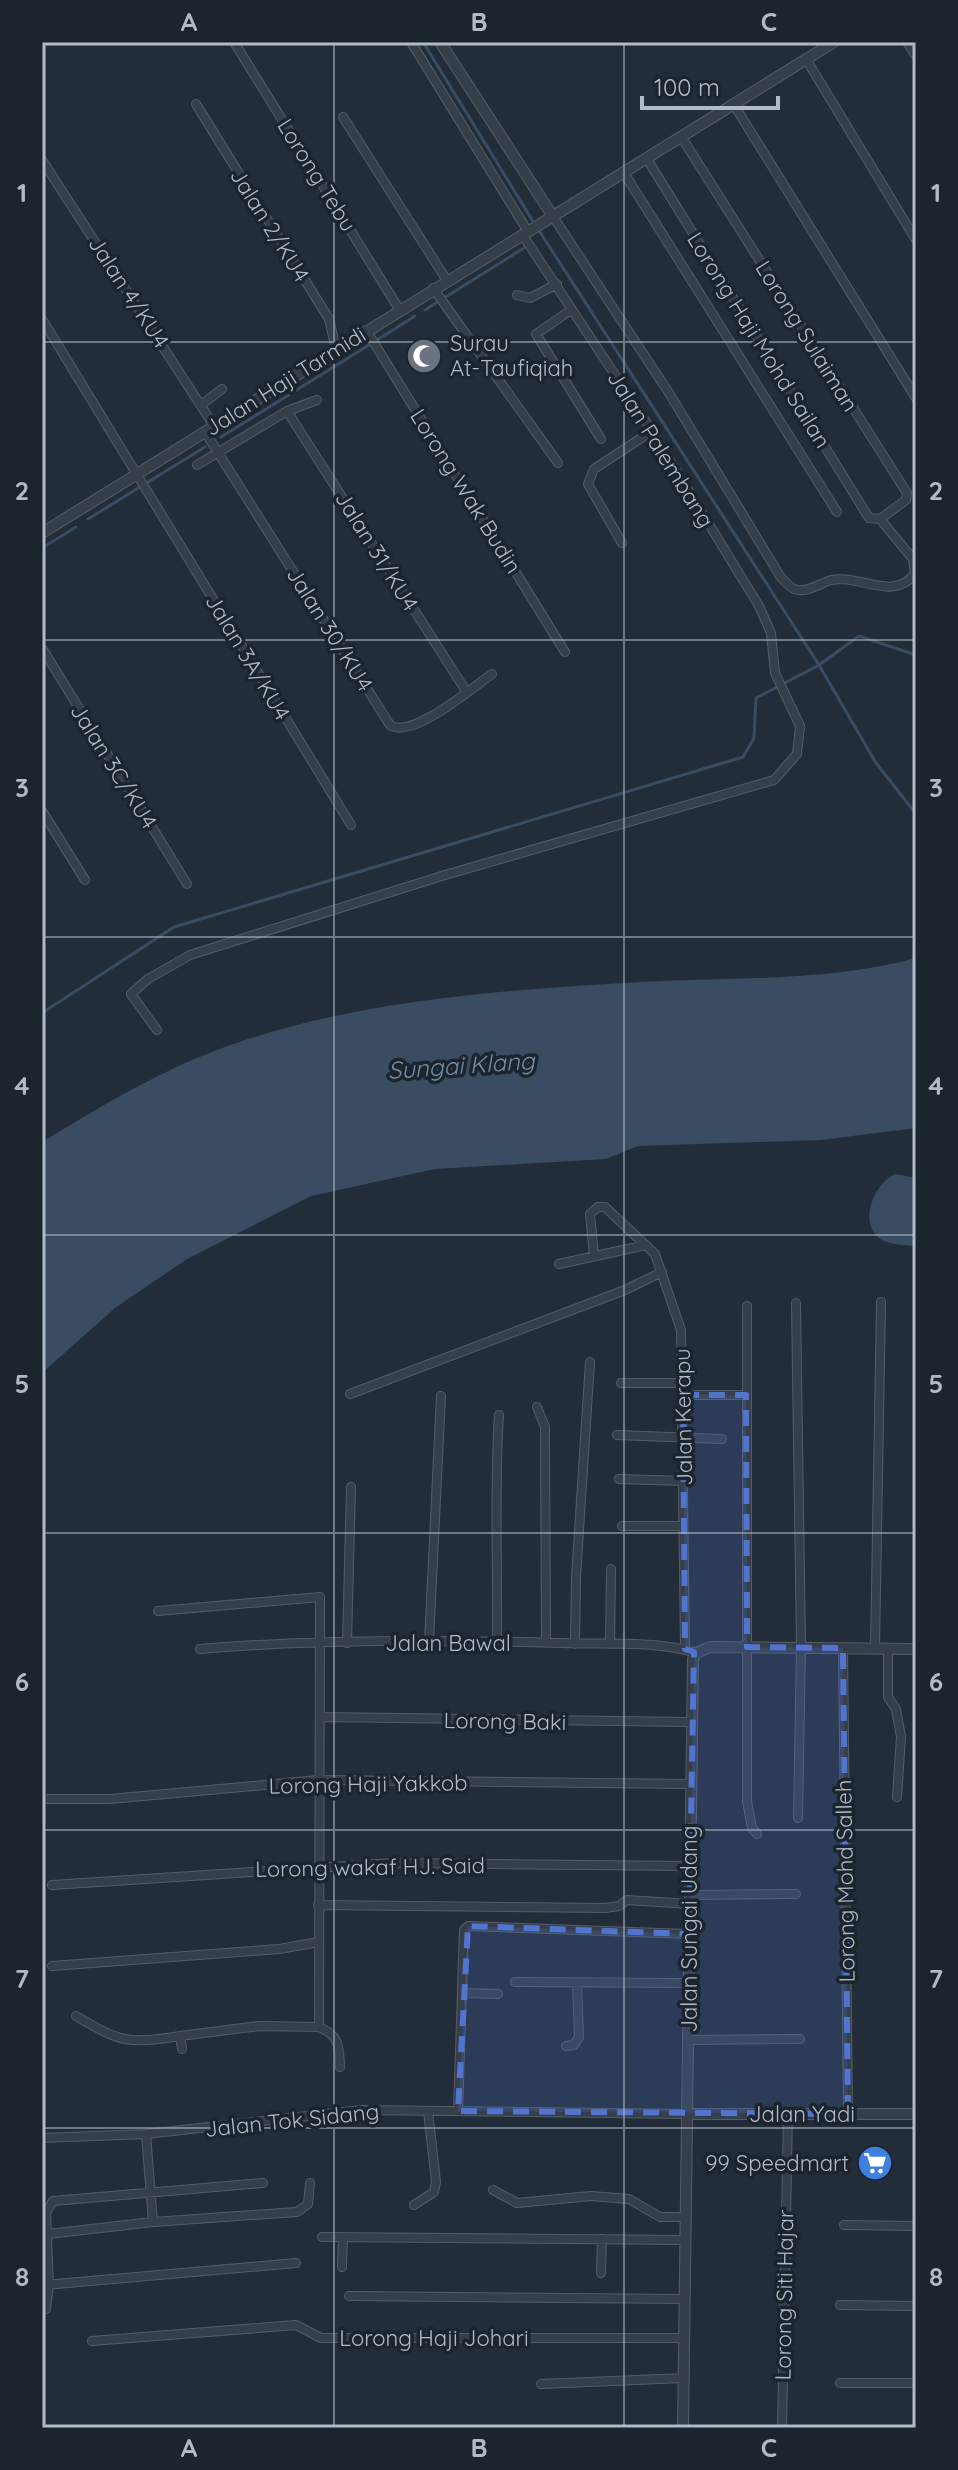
<svg xmlns="http://www.w3.org/2000/svg" width="958" height="2470" font-family="Quicksand,sans-serif">
<style>
.water{fill:#394c62}
.lines{fill:none;stroke-linecap:round;stroke-linejoin:round}
.stream{stroke:#394c62;stroke-width:3}
.minor-casing{stroke:#545d67;stroke-width:10}
.tertiary-casing{stroke:#545d67;stroke-width:12}
.minor{stroke:#363f49;stroke-width:8}
.tertiary{stroke:#363f49;stroke-width:10}
.marked{fill:#5174d1;fill-opacity:0.2;stroke:#5174d1;stroke-width:6;stroke-dasharray:16 10;stroke-linejoin:round}
.grid{fill:none;stroke:#b1bac5;stroke-width:2;stroke-opacity:0.55}
.labels{text-anchor:middle;dominant-baseline:central;stroke-width:7;stroke-linejoin:round;paint-order:stroke}
.street-label{font-size:22px;fill:#b1bac5;stroke:#1c242e}
.poi-label{font-size:22px;fill:#b1bac5;stroke:#1c242e;text-anchor:start}
.water-label{font-size:24px;font-style:italic;fill:#738ca8;stroke:#1c242e}
.neatline{fill:none;stroke:#b1bac5;stroke-width:3}
.grid-label{font-size:26px;text-anchor:middle;font-weight:bold;fill:#b1bac5}
</style>
<rect width="100%" height="100%" fill="#232d39"/>
<path class="water" d="M916 958V1128L821 1140 638 1146 606 1159 435 1169 311 1196 187 1259 115 1308 42 1373V1142C97 1109 152 1075 212 1052 342 1001 502 990 640 982 732 977 827 982 916 958Z
M895 1174 916 1178V1246C905 1245 887 1245 879 1238 858 1221 875 1183 895 1174Z"/>
<g class="lines">
<path class="stream" d="M423 42 534 223
M538 229 819 665 876 763 916 814
M444 298 527 246
M425 310 436 303
M377 340 415 316
M221 437 369 345
M88 519 205 447
M42 548 76 527
M42 1013 174 927 743 757 754 738 756 698 819 665 859 636 916 655"/>
<g class="minor-casing">
<path id="minor" d="M234 42 399 309
M411 42 527 230
M907 42 916 56
M806 59 916 240
M196 104 329 319 336 349
M734 105 916 398
M343 117 446 279
M647 159 869 518 880 519 906 500 907 493 682 138
M42 160 214 426
M624 173 837 512
M552 215 669 393 780 576C784 580 789 587 794 589 805 594 821 583 831 580 860 574 892 602 915 574L913 559 880 519
M433 288 558 463
M517 295 530 298 557 284
M571 310 536 334 601 439
M42 319 351 825
M366 330 565 652
M201 405 222 389
M287 411 466 691
M205 432 390 725C411 740 472 688 492 674
M197 465 287 411 317 400
M622 543 588 484 594 469 652 431
M42 648 187 884
M42 811 85 880
M157 1030 131 994 148 979 190 955 445 875 774 780 797 754 800 726 775 673 771 633 759 606 652 431 522 234
M594 1256 590 1214 598 1207H605L655 1254 681 1330 685 1649
M559 1264 646 1245
M796 1303 801 1647 798 1818
M747 1306V1801L752 1828 757 1834
M621 1383H684
M350 1394 625 1290 662 1272
M683 1395H746
M537 1407 545 1427 546 1643
M617 1435 722 1439
M619 1479 684 1481
M622 1526H683
M158 1611 320 1597 319 2027C340 2036 339 2046 340 2067
M429 1642 441 1396
M497 1642C498 1566 494 1490 499 1415
M347 1643 351 1487
M575 1644 576 1577 590 1362
M610 1644 611 1569
M843 1648 848 2114
M875 1648 881 1302
M888 1648V1697L896 1709 901 1737 897 1797
M200 1649C320 1639 442 1640 562 1643 604 1645 655 1640 696 1653
M321 1717 689 1722
M48 1799H110L319 1780 689 1784
M52 1885 393 1863 689 1866
M689 1895 796 1894
M318 1905 605 1908 619 1906 627 1900 689 1904
M52 1966 279 1949 319 1942
M515 1982 689 1983
M464 1993 498 1994
M76 2016C122 2043 128 2044 180 2036
M689 2040 800 2039
M566 2046 574 2045 579 2037 577 1983
M182 2049 180 2036 259 2026 319 2027
M458 2111 464 1930 468 1926 689 1934
M146 2134 153 2222
M42 2138 146 2134 362 2110 687 2114
M493 2190 517 2203 591 2196 629 2199 660 2217H685
M414 2205 434 2192 436 2182 428 2111
M844 2225 916 2226
M48 2234 153 2222 297 2212 308 2204 310 2183
M322 2237 685 2240
M342 2267 343 2237
M601 2273 602 2239
M49 2285 46 2213 53 2201 263 2183
M349 2296 685 2299
M840 2305 916 2306
M42 2309H46L49 2285 56 2284 296 2263
M92 2341 296 2325 321 2338H684
M840 2383H916
M541 2384 684 2378
M782 2428 788 2114"/>
</g>
<g class="tertiary-casing">
<path id="tertiary" d="M440 42 552 215
M42 533 834 42
M687 2114H916
M683 2428 693 1659 696 1653 710 1647 916 1649"/>
</g>
<use href="#minor" class="minor"/>
<use href="#tertiary" class="tertiary"/>
</g>
<path class="marked" d="M683 1395H746L747 1647 843 1648 848 2114 458 2111 468 1926 689 1934 694 1652 685 1649Z"/>
<path class="grid" d="M334 42V2428M624 42V2428M42 342H916M42 640H916M42 937H916M42 1235H916M42 1533H916M42 1830H916M42 2128H916"/>
<defs>
<g id="mosque-disc" transform="scale(1.8)"><circle r="9.5" fill="#6b7280" stroke="#1c242e"/><path d="M3.5-4.9A6 6 0 1 0 3.5 4.9A5 5 0 1 1 3.5-4.9Z" fill="#fff"/></g>
<g id="supermarket-disc" transform="scale(1.8)"><circle r="9.5" fill="#3f7fe0" stroke="#1c242e"/><path d="M-6-5.5h2.5l.6 2H6L4.5 2H-2.5L-4.4-4H-6ZM-1.5 3.2a1.3 1.3 0 1 0 .1 0ZM3 3.2a1.3 1.3 0 1 0 .1 0Z" fill="#fff"/></g>
</defs>
<g fill-rule="evenodd">
<use href="#mosque-disc" x="424" y="356"/>
<use href="#supermarket-disc" x="875" y="2163"/>
</g>
<g class="labels">
<g class="street-label">
<text transform="translate(317 175) rotate(58)">Lorong Tebu</text>
<text transform="translate(270 225) rotate(58)">Jalan 2/KU4</text>
<text transform="translate(129 292) rotate(57)">Jalan 4/KU4</text>
<text transform="translate(807 336) rotate(58)">Lorong Sulaiman</text>
<text transform="translate(759 340) rotate(58)">Lorong Haji Mohd Sailan</text>
<text transform="translate(285 381) rotate(-32)">Jalan Haji Tarmidi</text>
<text transform="translate(661 449) rotate(58)">Jalan Palembang</text>
<text transform="translate(466 491) rotate(58)">Lorong Wak Budin</text>
<text transform="translate(377 551) rotate(58)">Jalan 31/KU4</text>
<text transform="translate(330 629) rotate(58)">Jalan 30/KU4</text>
<text transform="translate(248 657) rotate(59)">Jalan 3A/KU4</text>
<text transform="translate(114 766) rotate(58)">Jalan 3C/KU4</text>
<text transform="translate(683 1417) rotate(-91)">Jalan Kerapu</text>
<text x="448" y="1643">Jalan Bawal</text>
<text transform="translate(505 1721) rotate(1)">Lorong Baki</text>
<text transform="translate(368 1784) rotate(-1)">Lorong Haji Yakkob</text>
<text transform="translate(370 1867) rotate(-1)">Lorong wakaf HJ. Said</text>
<text transform="translate(845 1881) rotate(-91)">Lorong Mohd Salleh</text>
<text transform="translate(689 1929) rotate(-90)">Jalan Sungai Udang</text>
<text x="802" y="2114">Jalan Yadi</text>
<text transform="translate(292 2120) rotate(-6)">Jalan Tok Sidang</text>
<text transform="translate(784 2295) rotate(-89)">Lorong Siti Hajar</text>
<text x="434" y="2338">Lorong Haji Johari</text>
</g>
<g class="poi-label">
<text x="450" y="343">Surau<tspan x="450" dy="25">At-Taufiqiah</tspan></text>
<text x="849" y="2163" text-anchor="end">99 Speedmart</text>
</g>
<g class="water-label">
<text transform="translate(461 1065) rotate(-4)">Sungai Klang</text>
</g>
</g>
<rect width="958" height="2470" fill="none" stroke="#1c242e" stroke-width="88"/>
<path d="M642 96v12h136v-12" fill="none" stroke="#b1bac5" stroke-width="4"/>
<text x="654" y="96" font-size="24" fill="#b1bac5" stroke="#1c242e" stroke-width="6" paint-order="stroke">100 m</text>
<rect x="44" y="44" width="870" height="2382" class="neatline"/>
<g class="grid-label">
<text x="189" y="31">A</text>
<text x="479" y="31">B</text>
<text x="769" y="31">C</text>
<text x="22" y="202">1</text>
<text x="936" y="202">1</text>
<text x="22" y="500">2</text>
<text x="936" y="500">2</text>
<text x="22" y="797">3</text>
<text x="936" y="797">3</text>
<text x="22" y="1095">4</text>
<text x="936" y="1095">4</text>
<text x="22" y="1393">5</text>
<text x="936" y="1393">5</text>
<text x="22" y="1691">6</text>
<text x="936" y="1691">6</text>
<text x="22" y="1988">7</text>
<text x="936" y="1988">7</text>
<text x="22" y="2286">8</text>
<text x="936" y="2286">8</text>
<text x="189" y="2457">A</text>
<text x="479" y="2457">B</text>
<text x="769" y="2457">C</text>
</g>
</svg>
